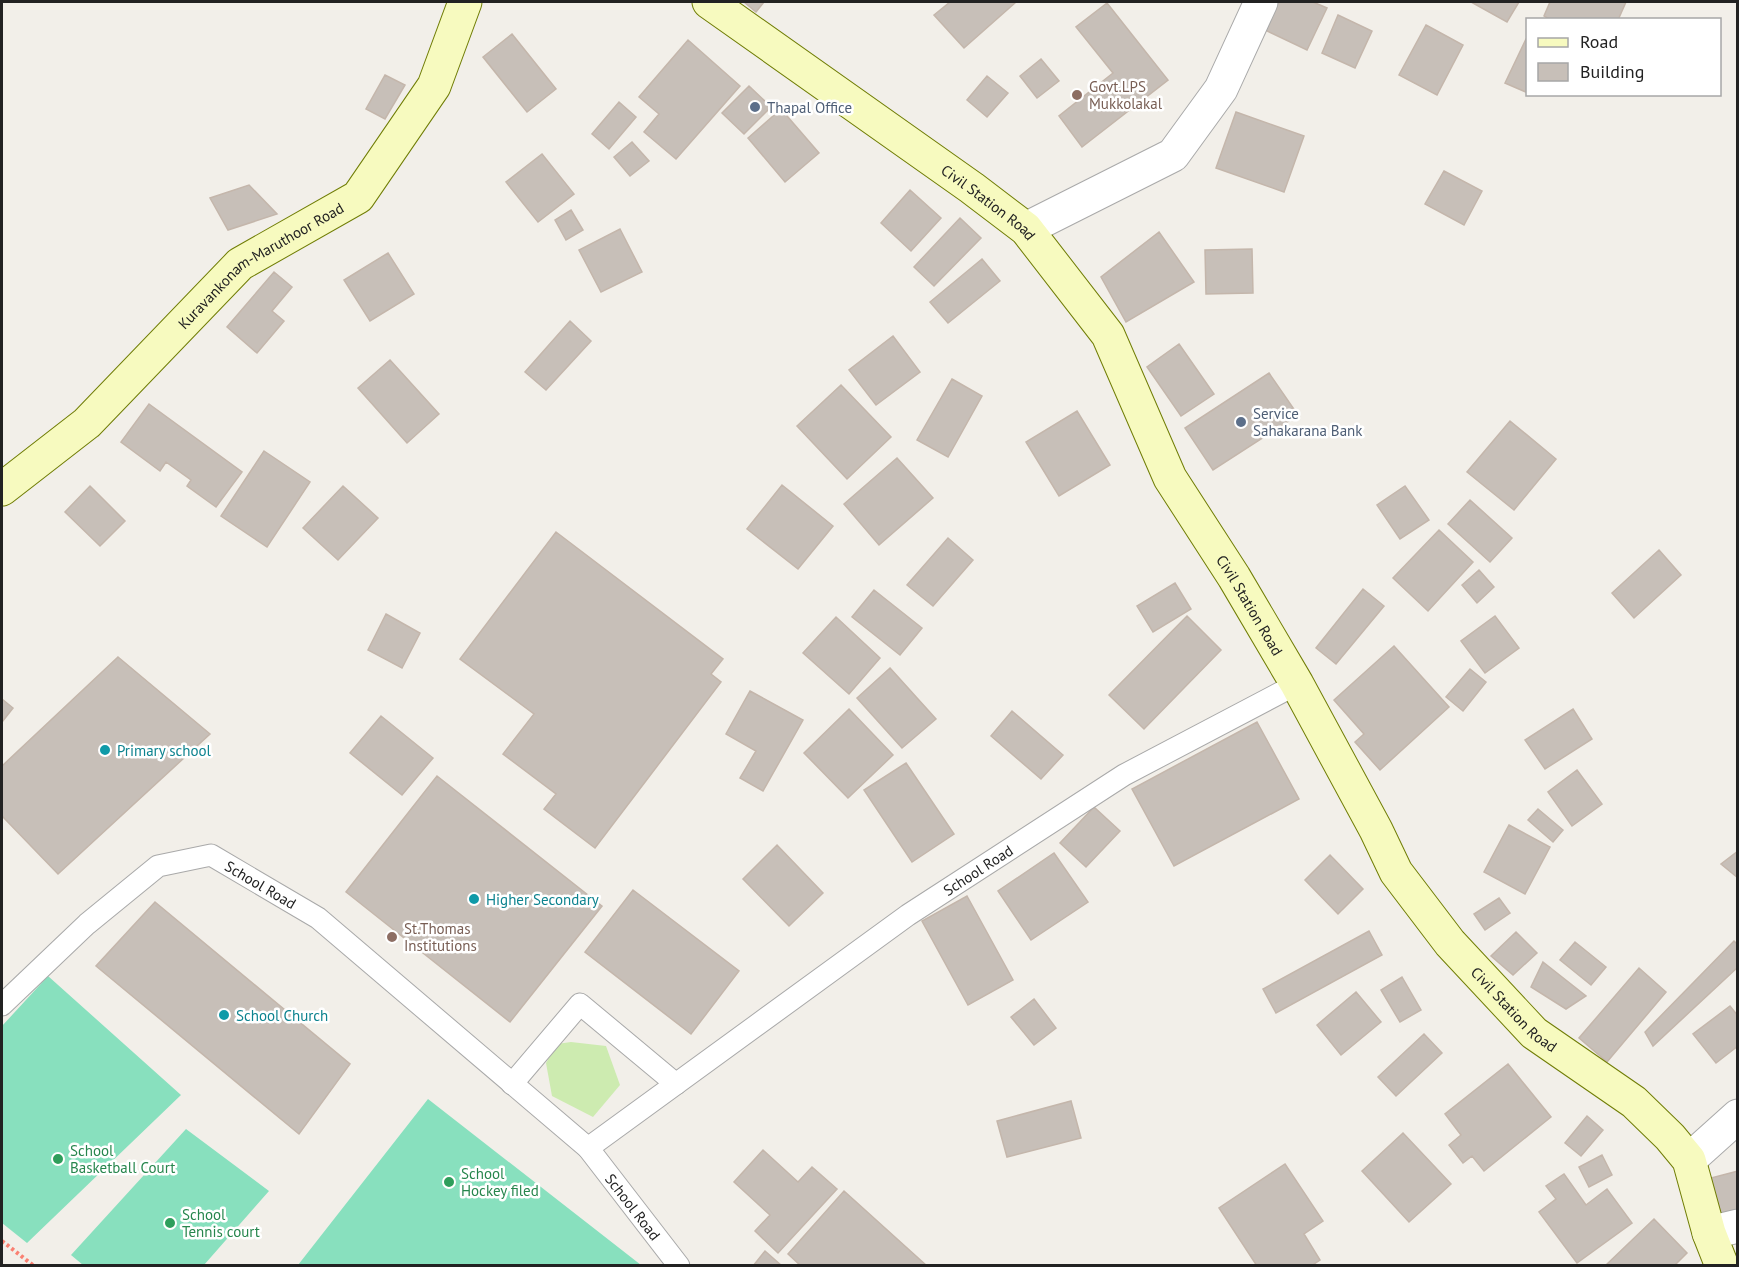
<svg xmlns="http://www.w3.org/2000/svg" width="1739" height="1267" font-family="'PT Sans',sans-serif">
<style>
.grass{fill:#cdebb0}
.pitch{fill:#88e0be}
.building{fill:#c7bfb8;stroke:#c4b6ab;stroke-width:1.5}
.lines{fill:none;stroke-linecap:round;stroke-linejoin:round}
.lane-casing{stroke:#a9a9a9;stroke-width:23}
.street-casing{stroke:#a9a9a9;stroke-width:35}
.secondary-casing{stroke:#707d05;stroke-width:35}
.path{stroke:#fa8072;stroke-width:4;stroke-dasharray:3 3;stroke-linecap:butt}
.lane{stroke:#fff;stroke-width:21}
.street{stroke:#fff;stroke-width:33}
.secondary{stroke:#f7fabf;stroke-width:33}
.education-dot{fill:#8d6e63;stroke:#fff;stroke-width:2}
.service-dot{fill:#5c6f8a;stroke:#fff;stroke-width:2}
.culture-dot{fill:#0f9aa8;stroke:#fff;stroke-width:2}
.leisure-dot{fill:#2e9e5b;stroke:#fff;stroke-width:2}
.labels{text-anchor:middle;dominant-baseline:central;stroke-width:5;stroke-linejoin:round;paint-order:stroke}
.education-label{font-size:15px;fill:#785e54;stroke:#fff;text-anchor:start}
.service-label{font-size:15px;fill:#4e5e75;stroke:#fff;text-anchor:start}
.street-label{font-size:15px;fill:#222;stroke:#fff}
.culture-label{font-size:15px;fill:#0d838f;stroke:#fff;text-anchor:start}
.leisure-label{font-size:15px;fill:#27864d;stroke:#fff;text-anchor:start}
</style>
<rect width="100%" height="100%" fill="#f2efe9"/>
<path class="grass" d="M571 1042 606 1046 620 1085 593 1117 552 1096 546 1063 557 1044Z"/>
<path class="pitch" d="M48 976 181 1095 27 1243 2 1223V1026Z
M428 1099 641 1265H298Z
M186 1129 269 1191 204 1265H83L71 1255Z"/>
<path class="building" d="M744 2H764L756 12Z
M950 2H1016L964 48 934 15Z
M1276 2H1313L1327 8 1307 50 1263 29Z
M1471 2H1519L1507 22Z
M1550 2H1626L1618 20H1551L1544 16Z
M1107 3 1168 80 1082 147 1059 116 1113 73 1076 27Z
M1338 15 1372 31 1355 68 1322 53Z
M1426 25 1463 45 1437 95 1399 75Z
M512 34 556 89 527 112 483 57Z
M1526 39H1528V93L1505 83Z
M688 40 740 86 676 159 644 132 659 114 639 97Z
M1041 59 1059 81 1037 98 1020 76Z
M385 75 405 85 385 119 366 109Z
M987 76 1008 93 987 117 967 100Z
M749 86 771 107 744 134 722 113Z
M619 102 636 117 609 149 592 134Z
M781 109 819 153 785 182 748 138Z
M1236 112 1304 136 1284 192 1216 168Z
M632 142 649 161 630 176 614 157Z
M542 154 574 194 538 222 506 182Z
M1444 171 1482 191 1464 225 1425 204Z
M249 185 277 214 228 230 210 198Z
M910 190 941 218 911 251 881 223Z
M571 210 583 230 566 240 555 220Z
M960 218 981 238 934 286 914 267Z
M620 229 642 272 601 292 579 250Z
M1159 232 1194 282 1126 322 1101 277Z
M1252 249 1253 293 1206 294 1205 250Z
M388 253 414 294 370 321 344 280Z
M982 259 1000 281 948 323 930 302Z
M274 272 292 287 272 311 284 321 257 353 227 327Z
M570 321 591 341 546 390 525 372Z
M893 336 920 372 876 405 849 370Z
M1179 344 1214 394 1181 416 1147 367Z
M390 360 439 414 407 443 358 388Z
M1269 373 1298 415 1213 470 1185 428Z
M952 379 982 396 948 457 917 440Z
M841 385 891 437 847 479 797 426Z
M149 404 242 472 216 507 187 486 191 480 166 462 160 471 121 442Z
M1077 411 1110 465 1059 496 1026 442Z
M1510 421 1556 459 1514 510 1467 472Z
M264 451 310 482 267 547 221 516Z
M897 458 933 498 879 545 844 504Z
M782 485 833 526 798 569 747 529Z
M90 486 125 521 100 546 65 512Z
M343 486 378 518 338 560 303 528Z
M1405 486 1429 520 1400 539 1377 505Z
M1470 500 1512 538 1490 562 1448 524Z
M1439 530 1473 562 1428 611 1393 578Z
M556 532 723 659 711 674 721 682 595 848 544 809 556 794 503 754 534 714 460 659Z
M948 538 973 560 933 606 907 585Z
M1659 550 1681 575 1634 618 1612 593Z
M1479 570 1494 587 1477 603 1462 585Z
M1175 583 1191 609 1153 632 1137 606Z
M1363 589 1384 606 1336 664 1316 648Z
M874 590 922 628 900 655 852 617Z
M386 614 420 633 402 668 368 650Z
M1187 616 1221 650 1144 729 1109 695Z
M1495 616 1519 648 1485 673 1461 641Z
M836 617 880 658 849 694 803 653Z
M1394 646 1449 707 1380 770 1355 742 1364 734 1334 700Z
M118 657 210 734 58 874 2 816V766Z
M890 668 936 719 902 748 857 698Z
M1470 669 1486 682 1463 711 1446 697Z
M750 691 803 720 763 791 740 778 756 751 726 734Z
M2 699 13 708 2 722Z
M849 709 893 755 848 798 804 753Z
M1573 709 1592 739 1545 769 1525 740Z
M1012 711 1063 755 1041 779 991 736Z
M381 716 433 758 402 795 350 753Z
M1257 722 1299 799 1174 866 1132 789Z
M906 763 954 834 912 862 864 790Z
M1577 770 1602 804 1572 826 1548 792Z
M437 776 602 906 510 1022 346 892Z
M1094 807 1120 831 1086 867 1060 843Z
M1538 809 1563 830 1553 842 1528 820Z
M1509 825 1550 847 1525 894 1484 872Z
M777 845 823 893 789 926 743 879Z
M1738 851V878L1721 864Z
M1054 853 1088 902 1031 940 998 891Z
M1330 855 1363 889 1338 914 1305 880Z
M633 890 739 971 691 1034 585 952Z
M967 896 1013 980 968 1005 922 921Z
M1499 898 1510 913 1485 930 1474 914Z
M155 902 350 1064 299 1134 96 966Z
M1369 931 1382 955 1276 1013 1263 989Z
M1516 932 1537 953 1513 975 1491 956Z
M1734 941 1738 945V967L1653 1046 1645 1032Z
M1575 942 1606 967 1591 985 1560 960Z
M1543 962 1586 996 1566 1009 1531 987Z
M1639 968 1666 992 1607 1062 1579 1038Z
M1402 977 1421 1010 1400 1022 1381 990Z
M1356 992 1381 1022 1341 1055 1317 1025Z
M1034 999 1056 1028 1034 1045 1011 1017Z
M1730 1006 1738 1016V1046L1716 1063 1693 1034Z
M1424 1034 1442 1053 1396 1096 1378 1077Z
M1508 1064 1551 1117 1484 1171 1472 1156 1463 1163 1449 1145 1461 1135 1445 1114Z
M1071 1101 1081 1138 1007 1157 997 1121Z
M1587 1116 1603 1130 1581 1156 1565 1143Z
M1403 1133 1451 1184 1409 1222 1362 1171Z
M763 1150 798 1182 812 1167 837 1189 778 1253 755 1231 770 1215 734 1182Z
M1602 1155 1612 1175 1589 1187 1579 1167Z
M1285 1164 1323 1221 1304 1234 1320 1260 1311 1266H1257L1219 1208Z
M1738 1171V1211L1721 1215 1711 1178Z
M1564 1174 1586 1205 1607 1189 1632 1223 1577 1263 1539 1212 1556 1199 1546 1186Z
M844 1191 927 1266H801L788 1254Z
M1654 1219 1687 1253 1676 1264 1677 1266H1605Z
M765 1251 782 1266H753Z"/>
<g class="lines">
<g class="lane-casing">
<g id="lane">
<path id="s1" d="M2 1005 87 924 158 866 211 855 318 918 588 1148 908 915 1124 775 1297 684"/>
<path d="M512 1084 580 1004 676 1084"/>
<path id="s2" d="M588 1148 679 1266"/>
</g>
</g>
<g class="street-casing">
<path id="street" d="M1026 229 1173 155 1221 89 1261 2
M1689 1160 1738 1116
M1709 1233 1738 1226"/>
</g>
<g class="secondary-casing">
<g id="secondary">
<path id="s3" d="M709 2 972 188 1026 229 1108 335 1170 478 1234 577 1297 684 1376 830 1396 872 1450 943 1534 1033 1634 1102 1670 1137 1689 1160 1709 1233 1722 1266"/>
<path id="s4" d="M2 489 87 423 240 264 358 197 434 86 465 2"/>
</g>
</g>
<path class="path" d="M2 1241 34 1266"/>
<use href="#lane" class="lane"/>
<use href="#street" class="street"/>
<use href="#secondary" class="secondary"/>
</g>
<g class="education-dot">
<circle cx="1077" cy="95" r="6"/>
<circle cx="392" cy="937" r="6"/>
</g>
<g class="service-dot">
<circle cx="755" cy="107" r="6"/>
<circle cx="1241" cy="422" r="6"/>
</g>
<g class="culture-dot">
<circle cx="105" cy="750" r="6"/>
<circle cx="474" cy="899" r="6"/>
<circle cx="224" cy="1015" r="6"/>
</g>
<g class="leisure-dot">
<circle cx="58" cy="1159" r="6"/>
<circle cx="449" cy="1182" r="6"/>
<circle cx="170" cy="1223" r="6"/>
</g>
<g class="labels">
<g class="education-label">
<text x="1089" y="86">Govt.LPS<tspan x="1089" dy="17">Mukkolakal</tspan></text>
<text x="404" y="928">St.Thomas<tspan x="404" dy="17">Institutions</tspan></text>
</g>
<g class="service-label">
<text x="767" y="107">Thapal Office</text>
<text x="1253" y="413">Service<tspan x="1253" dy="17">Sahakarana Bank</tspan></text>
</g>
<g class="street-label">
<text stroke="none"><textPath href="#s3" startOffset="344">Civil Station Road</textPath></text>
<text stroke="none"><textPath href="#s4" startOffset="344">Kuravankonam-Maruthoor Road</textPath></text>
<text stroke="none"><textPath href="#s3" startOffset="830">Civil Station Road</textPath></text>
<text stroke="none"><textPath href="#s1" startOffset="1221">School Road</textPath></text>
<text stroke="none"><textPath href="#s1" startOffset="321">School Road</textPath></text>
<text stroke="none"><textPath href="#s3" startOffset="1316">Civil Station Road</textPath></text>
<text stroke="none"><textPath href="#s2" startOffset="74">School Road</textPath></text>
</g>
<g class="culture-label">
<text x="117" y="750">Primary school</text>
<text x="486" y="899">Higher Secondary</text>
<text x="236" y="1015">School Church</text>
</g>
<g class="leisure-label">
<text x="70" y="1150">School<tspan x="70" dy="17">Basketball Court</tspan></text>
<text x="461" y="1173">School<tspan x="461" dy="17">Hockey filed</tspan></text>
<text x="182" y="1214">School<tspan x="182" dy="17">Tennis court</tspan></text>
</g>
</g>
<rect width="1739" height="1267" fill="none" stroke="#222222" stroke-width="6"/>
<rect x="1526" y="18" width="195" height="78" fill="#ffffff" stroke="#a7a7a7" stroke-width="1.5"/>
<rect x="1538" y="38" width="30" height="9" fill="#f7fabf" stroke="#a7a7a7" stroke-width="1.5"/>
<text x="1580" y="48" font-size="18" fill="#222222">Road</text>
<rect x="1538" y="63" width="30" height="18" fill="#c7bfb8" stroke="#a7a7a7" stroke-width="1.5"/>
<text x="1580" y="78" font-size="18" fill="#222222">Building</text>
</svg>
